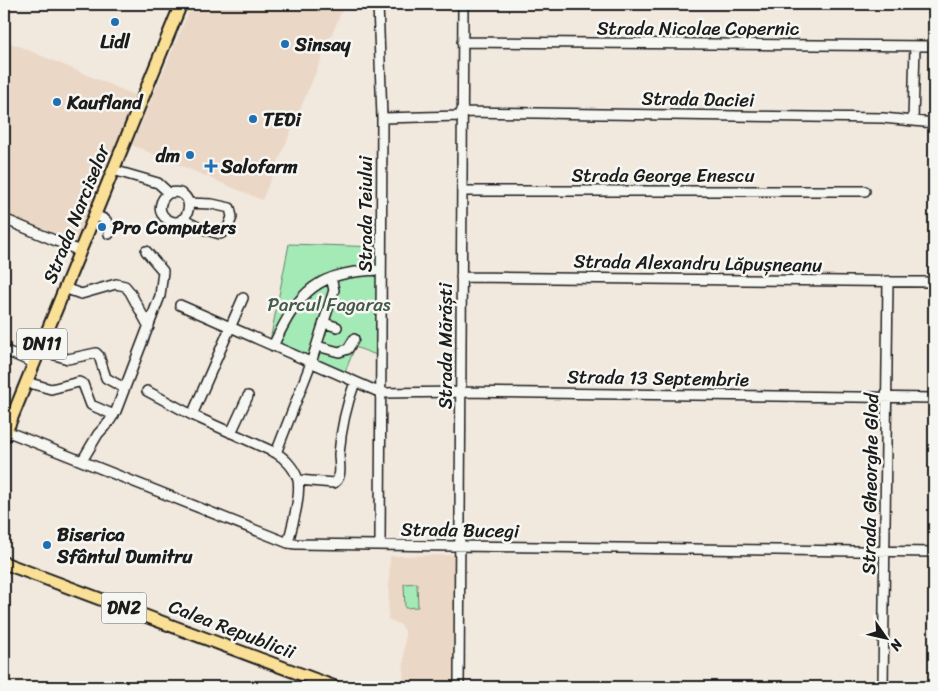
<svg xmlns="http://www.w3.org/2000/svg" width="938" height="691" font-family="Sriracha,sans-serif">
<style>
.built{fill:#ebd7c6}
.green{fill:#a4eab6;stroke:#608369}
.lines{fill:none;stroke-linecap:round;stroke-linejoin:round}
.minor-casing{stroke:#1c1c1c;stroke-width:12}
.major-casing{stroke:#1c1c1c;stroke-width:15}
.minor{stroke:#f6f6f2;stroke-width:9}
.major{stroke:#fadf96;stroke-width:11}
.poi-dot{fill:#1f6fb2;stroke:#f6f6f2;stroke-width:2}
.labels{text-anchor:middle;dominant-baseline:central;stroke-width:5;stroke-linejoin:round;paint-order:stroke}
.shield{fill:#f6f6f2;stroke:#5d5d5c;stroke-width:1}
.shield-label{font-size:18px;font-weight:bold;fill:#1c1c1c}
.street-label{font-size:19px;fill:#1c1c1c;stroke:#f6f6f2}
.poi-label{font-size:19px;font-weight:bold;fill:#1c1c1c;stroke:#f6f6f2;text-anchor:start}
.park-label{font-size:19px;fill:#455a4a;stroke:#f6f6f2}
</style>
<rect width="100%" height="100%" fill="#f1e8de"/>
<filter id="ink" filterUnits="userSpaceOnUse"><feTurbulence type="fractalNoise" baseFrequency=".02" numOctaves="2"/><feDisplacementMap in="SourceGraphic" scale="10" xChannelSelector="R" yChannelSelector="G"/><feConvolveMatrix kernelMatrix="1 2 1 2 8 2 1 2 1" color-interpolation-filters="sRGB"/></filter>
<g filter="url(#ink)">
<path class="built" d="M192 4H326L342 10 262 200 132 145Z
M4 40 137 96 77 242 4 213Z
M456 555V687H403L405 631 401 625 388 619 390 556Z"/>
<path class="green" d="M289 244 379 247V356L355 347 345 372 270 341Z
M417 583 418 607 405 608 404 584Z"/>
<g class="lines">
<g class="minor-casing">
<path id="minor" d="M378 4 382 118 380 545
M462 42 934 46
M461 112 883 118 934 123
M382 118 461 116
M913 121 915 46
M113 170 158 183 169 193C200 186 190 234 167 219 156 212 160 199 169 193
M462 191H865
M94 215C108 220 108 219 109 234
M4 219 80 251
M182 219 200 228 220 234 227 230 232 217 230 208 212 204 188 203
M461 277 934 282
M64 288 81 294 116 284 125 286 130 292 149 327
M180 305 381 393 462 392 934 398
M324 323 337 327
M273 346C300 289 317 272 381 270
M317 346 339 352 348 349 354 339
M4 350 34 363
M39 350 68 359 96 353 99 356 106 378 124 388
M26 382 51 389 79 382 83 384 91 405 114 415
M147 391 192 415 276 453C285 458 295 469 298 480 301 497 292 526 288 543
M192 415 243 298
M6 431 288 543 296 544 934 552
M231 433 248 396
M276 453 311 363 334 290 331 278
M82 461 98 434 109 422 116 411 160 296 163 271 146 251
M298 480 334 483C343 477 339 464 339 454 341 429 346 406 355 382
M459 687 463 4
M883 687 888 281"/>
</g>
<g class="major-casing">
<path id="major" d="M4 437 181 4
M4 563 335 687"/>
</g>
<use href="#minor" class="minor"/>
<use href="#major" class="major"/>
</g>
</g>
<g class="poi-dot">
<circle cx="115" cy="22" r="5"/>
<circle cx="285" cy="44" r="5"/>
<circle cx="57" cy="102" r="5"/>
<circle cx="253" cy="119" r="5"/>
<circle cx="190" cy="155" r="5"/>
<path d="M208.5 158.5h5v5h5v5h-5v5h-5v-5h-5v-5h5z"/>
<circle cx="102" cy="227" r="5"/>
<circle cx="47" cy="545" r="5"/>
</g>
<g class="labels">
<g class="shield">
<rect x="17" y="328.5" width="50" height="31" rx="4"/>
<rect x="101.5" y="592.5" width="45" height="31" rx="4"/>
</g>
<g class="shield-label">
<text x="42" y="344">DN11</text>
<text x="124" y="608">DN2</text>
</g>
<g class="street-label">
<text x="698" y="28">Strada Nicolae Copernic</text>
<text transform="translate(698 99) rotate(1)">Strada Daciei</text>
<text x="663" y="175">Strada George Enescu</text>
<text transform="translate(76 214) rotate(-68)">Strada Narciselor</text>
<text transform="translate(365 214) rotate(-90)">Strada Teiului</text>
<text transform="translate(698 263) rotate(1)">Strada Alexandru Lăpușneanu</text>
<text transform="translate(445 346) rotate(-90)">Strada Mărăști</text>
<text transform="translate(658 378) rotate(1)">Strada 13 Septembrie</text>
<text transform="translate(870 484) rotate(-89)">Strada Gheorghe Glod</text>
<text transform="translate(460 530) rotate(1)">Strada Bucegi</text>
<text transform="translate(232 629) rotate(21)">Calea Republicii</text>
</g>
<g class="poi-label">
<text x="115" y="41" text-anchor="middle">Lidl</text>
<text x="295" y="44">Sinsay</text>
<text x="67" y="102">Kaufland</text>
<text x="263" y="119">TEDi</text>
<text x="180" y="155" text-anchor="end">dm</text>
<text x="221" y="166">Salofarm</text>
<text x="112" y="227">Pro Computers</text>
<text x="57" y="534">Biserica<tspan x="57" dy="22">Sfântul Dumitru</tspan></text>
</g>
<g class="park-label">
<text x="329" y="304">Parcul Fagaras</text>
</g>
</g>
<rect width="938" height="691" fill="none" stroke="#f6f6f2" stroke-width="20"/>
<rect x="10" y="10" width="918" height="671" fill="none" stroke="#1c1c1c" stroke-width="2" filter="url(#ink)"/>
<g transform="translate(886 638) rotate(124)" stroke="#f6f6f2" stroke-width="4" paint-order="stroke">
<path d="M0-4L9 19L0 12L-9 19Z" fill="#1c1c1c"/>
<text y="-8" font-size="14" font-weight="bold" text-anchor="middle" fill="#1c1c1c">N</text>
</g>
</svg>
